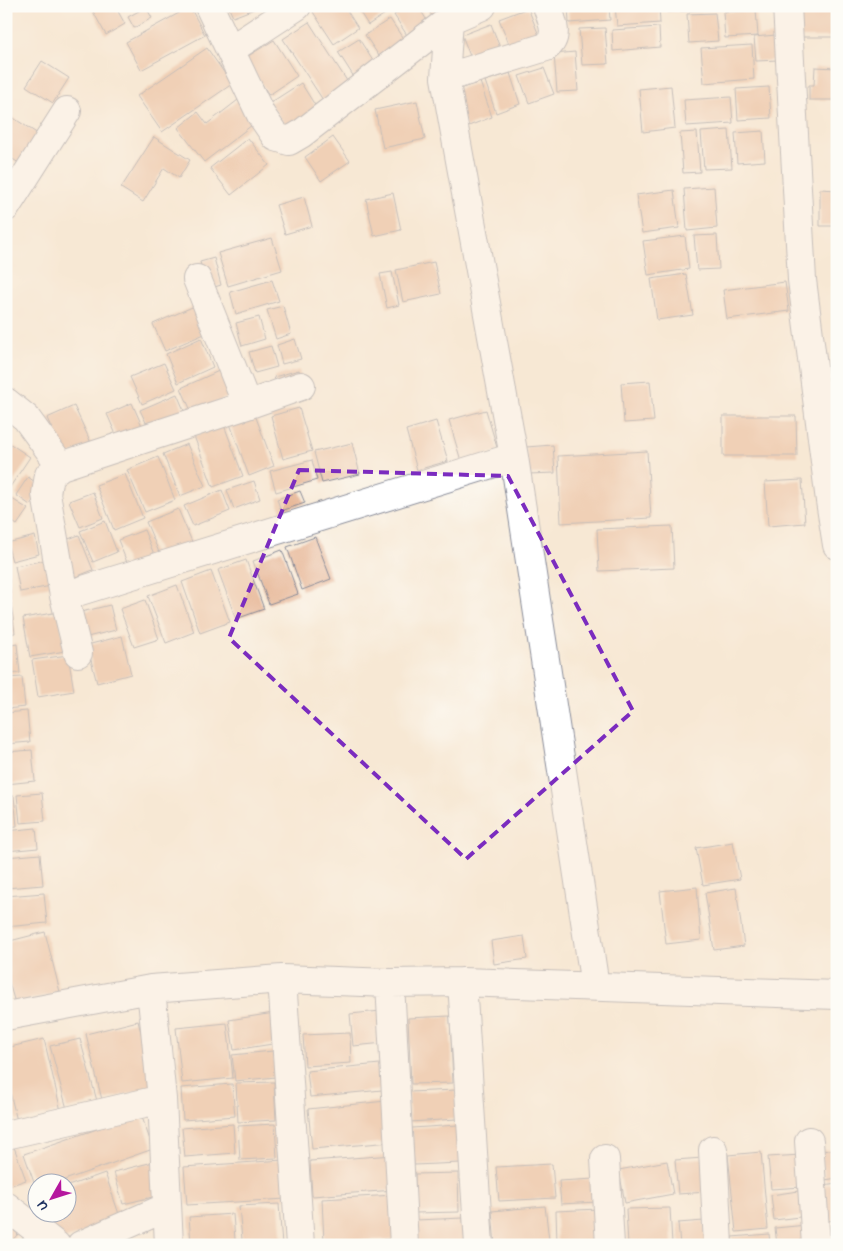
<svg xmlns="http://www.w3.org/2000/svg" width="843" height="1251" font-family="'Architects Daughter',sans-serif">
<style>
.building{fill:#e6b392}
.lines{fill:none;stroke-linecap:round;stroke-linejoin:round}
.minor-casing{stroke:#898c99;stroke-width:30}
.minor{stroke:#fff;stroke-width:28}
.marked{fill:none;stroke:#7b2cbf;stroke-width:4;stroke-dasharray:10 6;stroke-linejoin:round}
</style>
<rect width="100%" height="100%" fill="#fdfcf7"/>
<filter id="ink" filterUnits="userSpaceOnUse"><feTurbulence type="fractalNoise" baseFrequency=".02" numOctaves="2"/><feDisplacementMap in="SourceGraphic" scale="10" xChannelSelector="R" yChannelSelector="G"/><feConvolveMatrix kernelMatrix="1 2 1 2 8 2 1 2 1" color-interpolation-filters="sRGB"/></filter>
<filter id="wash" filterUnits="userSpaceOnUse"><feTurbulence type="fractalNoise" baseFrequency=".0096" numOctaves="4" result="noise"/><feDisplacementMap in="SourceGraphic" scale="20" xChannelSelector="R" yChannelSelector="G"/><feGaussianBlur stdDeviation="1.12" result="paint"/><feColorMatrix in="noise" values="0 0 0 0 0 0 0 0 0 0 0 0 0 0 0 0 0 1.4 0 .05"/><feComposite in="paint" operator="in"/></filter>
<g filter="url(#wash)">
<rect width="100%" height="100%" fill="#f7e8d4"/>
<g id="blocks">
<path class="building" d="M90 6H115L125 24 106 35Z
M228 6H253L254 9 233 17Z
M322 6H344L358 28 334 44 313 12Z
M356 6H384L388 12 368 25Z
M388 6H401L392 12Z
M407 6H418L431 27 410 40 394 15Z
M426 6H457L435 21Z
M568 6H609L610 20 569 23Z
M615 6H659L660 23 617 26Z
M667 6H723V9L667 12Z
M799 6H837V37H799Z
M146 7 152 18 134 28 128 17Z
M190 7 205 35 141 70 126 42Z
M528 8 540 38 511 49 499 19Z
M756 10 758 36 725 38 723 12Z
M715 13 718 41 689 43 687 14Z
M390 19 406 43 381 59 365 35Z
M309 22 349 84 323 100 283 39Z
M491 24 502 53 473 64 462 35Z
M659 27 660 47 613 51 612 30Z
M605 28 608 64 582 65 579 29Z
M776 35 778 60 756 61 754 37Z
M359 39 375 64 354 77 338 52Z
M274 40 297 76 269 95 245 58Z
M752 45 754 79 704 83 701 48Z
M207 48 232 84 162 132 137 96Z
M575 52 578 91 557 92 554 54Z
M42 61 69 78 53 103 26 86Z
M815 67 837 68V100H809V85H814Z
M544 68 554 94 529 103 519 76Z
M510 73 520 104 496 113 485 81Z
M480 82 492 117 466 127 453 91Z
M301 83 318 110 288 129 270 103Z
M671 86 675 128 643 132 639 89Z
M769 87 771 118 738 120 736 89Z
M731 97 733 123 686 126 684 100Z
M238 100 256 122 204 162 178 128 198 112 207 124Z
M417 101 425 139 383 148 375 110Z
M12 117 38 134 19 163 6 155V125Z
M729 130 732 168 704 169 701 132Z
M763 131 765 161 737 163 735 133Z
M697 132 700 172 683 173 680 133Z
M154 137 190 160 179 178 164 168 143 202 121 188Z
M333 137 350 161 321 181 305 157Z
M248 138 269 165 231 195 210 168Z
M714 187 717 228 687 231 684 189Z
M820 189 837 190V226H820Z
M674 190 679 228 642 233 636 195Z
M393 193 401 230 374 236 366 199Z
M304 197 312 226 285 234 276 205Z
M717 235 719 269 697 270 694 236Z
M685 236 689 269 648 275 643 241Z
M272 238 282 270 228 286 218 253Z
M214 258 221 285 208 289 200 262Z
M434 262 441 294 403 302 396 270Z
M392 272 399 305 387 308 380 274Z
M686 274 693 315 657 320 651 279Z
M272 280 279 301 236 314 230 292Z
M785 282 789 311 727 319 723 290Z
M197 305 209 332 165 351 153 324Z
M283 306 291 334 276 339 267 310Z
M259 317 265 339 242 346 236 323Z
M201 338 213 367 178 383 166 354Z
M295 339 301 359 282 364 277 345Z
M271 346 277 367 255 373 249 352Z
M164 363 176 389 142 404 130 377Z
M221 370 232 395 192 413 181 388Z
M299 370 302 382 278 389 274 377Z
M650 381 654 421 624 423 621 383Z
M177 394 186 415 150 431 140 410Z
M132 403 143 428 118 439 107 414Z
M74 406 92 445 64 457 47 418Z
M299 408 312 451 283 459 271 416Z
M486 410 498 451 461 461 449 420Z
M254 412 274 466 249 476 229 421Z
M723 416H796L797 456H723Z
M436 421 448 461 417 470 406 430Z
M224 425 243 476 213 487 194 436Z
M6 441 30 457 6 493Z
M352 443 360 474 322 483 314 452Z
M187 444 205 486 180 496 163 454Z
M553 445 555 473 528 474 526 447Z
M647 451 651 518 561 523 558 456Z
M158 457 175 500 145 512 127 470Z
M312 460 317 480 276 492 270 471Z
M125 474 143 518 114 530 96 485Z
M28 477 42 487 30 505 16 495Z
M802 480 805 523 768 526 765 482Z
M254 481 260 499 234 509 227 490Z
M222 490 230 511 193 526 184 506Z
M300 491 305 503 281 511 277 499Z
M93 492 103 518 80 527 69 501Z
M6 495 28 509 17 525 6 517Z
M178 509 193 544 161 557 146 522Z
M105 521 117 552 93 562 80 531Z
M672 526 674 568 599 571 597 529Z
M144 530 156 559 130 570 118 540Z
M79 535 93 570 73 578 58 543Z
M35 536 39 554 12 561 7 543Z
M315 537 331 579 302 590 287 547Z
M282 550 298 594 269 604 253 561Z
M46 560 51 586 20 592 15 566Z
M246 560 264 609 236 619 218 570Z
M211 571 230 622 200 633 182 582Z
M6 573H8L11 600 6 601Z
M177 585 194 632 166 643 148 596Z
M145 600 159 639 134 647 120 609Z
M11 603 15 633 6 634V604Z
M110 605 116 630 83 638 77 613Z
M59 612 65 651 30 657 23 618Z
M122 636 131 674 97 683 87 645Z
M17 644 20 673 6 674V646Z
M68 655 74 691 38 697 32 660Z
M22 677 25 707 6 709V678Z
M27 711 30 742 6 744V713Z
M32 750 35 781 6 784V752Z
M42 793 45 821 20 823 17 795Z
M6 796H14L17 826 6 827Z
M36 828 38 848 6 851V831Z
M733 842 740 879 703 885 696 848Z
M40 854 43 885 6 888V857Z
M697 887 701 940 666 944 660 891Z
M736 888 744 946 714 950 705 893Z
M44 893 47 923 6 927V896Z
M45 932 60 992 15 1003 6 972V942Z
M524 936 527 959 494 964 491 941Z
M381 1011 384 1043 353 1046 350 1014Z
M274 1013 279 1043 234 1050 229 1020Z
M450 1016 453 1083 411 1084 408 1018Z
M138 1021 155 1087 102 1100 86 1034Z
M227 1023 233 1078 182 1083 176 1028Z
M350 1033 351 1063 305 1066 303 1035Z
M44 1039 61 1111 17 1121 6 1076V1048Z
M80 1039 97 1101 67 1109 50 1046Z
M273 1051 276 1077 235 1081 232 1055Z
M380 1064 382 1090 310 1097 307 1071Z
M274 1082 276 1120 238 1122 236 1083Z
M232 1084 235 1116 183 1120 181 1088Z
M456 1090 457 1119 410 1122 409 1092Z
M386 1101 391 1142 312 1149 308 1109Z
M141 1114 153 1149 53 1184H38L37 1191 24 1154Z
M233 1124 235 1153 185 1157 182 1128Z
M275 1124 277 1158 240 1160 238 1126Z
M458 1125 460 1163 414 1165 412 1128Z
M14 1147 26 1180 6 1187V1150Z
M837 1149V1178L825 1180 821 1151Z
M761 1152 768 1229 736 1232 728 1155Z
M393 1155 395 1190 312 1196 310 1161Z
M801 1155 803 1187 771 1189 768 1157Z
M703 1158 707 1192 678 1194 675 1160Z
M283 1160 286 1199 187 1205 184 1167Z
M667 1161 673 1194 625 1203 619 1170Z
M153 1162 161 1195 123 1204 114 1172Z
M552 1164 555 1198 499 1201 496 1167Z
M105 1173 121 1220 58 1241 48 1214H68V1186Z
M458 1173 459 1212 415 1213V1174Z
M595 1179 597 1202 561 1204 559 1181Z
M837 1183V1220L827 1221 823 1185Z
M805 1190 808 1216 774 1220 771 1195Z
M395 1195 397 1239 324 1242 322 1199Z
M279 1204 282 1245H187V1243H191L189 1217 233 1214 235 1240H242L239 1206Z
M545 1206 549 1240 495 1245 492 1211Z
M670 1208 672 1244 628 1245 626 1209Z
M599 1209 600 1242 557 1243 556 1211Z
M463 1218 465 1245H418L416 1220Z
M704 1221 707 1245H680L678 1223Z
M6 1224 18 1234 8 1245H6Z
M807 1225 808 1245H777L775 1228Z
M837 1225V1245H833L831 1226Z
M769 1234 770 1245H732V1237Z"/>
</g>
</g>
<g filter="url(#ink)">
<use href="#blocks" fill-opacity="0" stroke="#898c99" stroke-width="1"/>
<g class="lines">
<g class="minor-casing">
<path id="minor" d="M209 6 261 115 276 137 289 141 301 134 449 20
M482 6 449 20 445 78 514 457 595 986
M787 6 802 280 830 501 837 545
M230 50 297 6
M445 78 546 47C560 37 552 20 547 6
M6 207 67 111
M197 279 247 405
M6 402 26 418 61 466
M64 596 514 457
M78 653 64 596 46 494 49 475 61 466 247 405 301 386
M282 979 300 1245
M462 982 479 1245
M390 983 404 1245
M151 989 162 1099 169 1245
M6 1016 151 989 282 979 390 983 462 982 837 995
M6 1135 162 1099
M809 1141 816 1245
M713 1150 718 1245
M605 1159 610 1245
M6 1206 56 1245
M81 1245 167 1207"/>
</g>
<use href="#minor" class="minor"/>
</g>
</g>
<path d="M0 0H843V1251H0ZM299 470 508 476 633 711 466 859 229 638Z" fill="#f7e8d4" fill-opacity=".55" fill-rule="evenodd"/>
<path class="marked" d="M299 470 508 476 633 711 466 859 229 638Z"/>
<rect width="843" height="1251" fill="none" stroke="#fdfcf7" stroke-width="25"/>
<g transform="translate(52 1198) rotate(231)"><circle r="24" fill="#fdfcf7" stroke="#a3aaba"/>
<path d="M0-4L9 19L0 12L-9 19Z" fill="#b5179e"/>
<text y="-8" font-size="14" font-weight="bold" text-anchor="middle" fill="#1b2f5e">U</text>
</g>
</svg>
